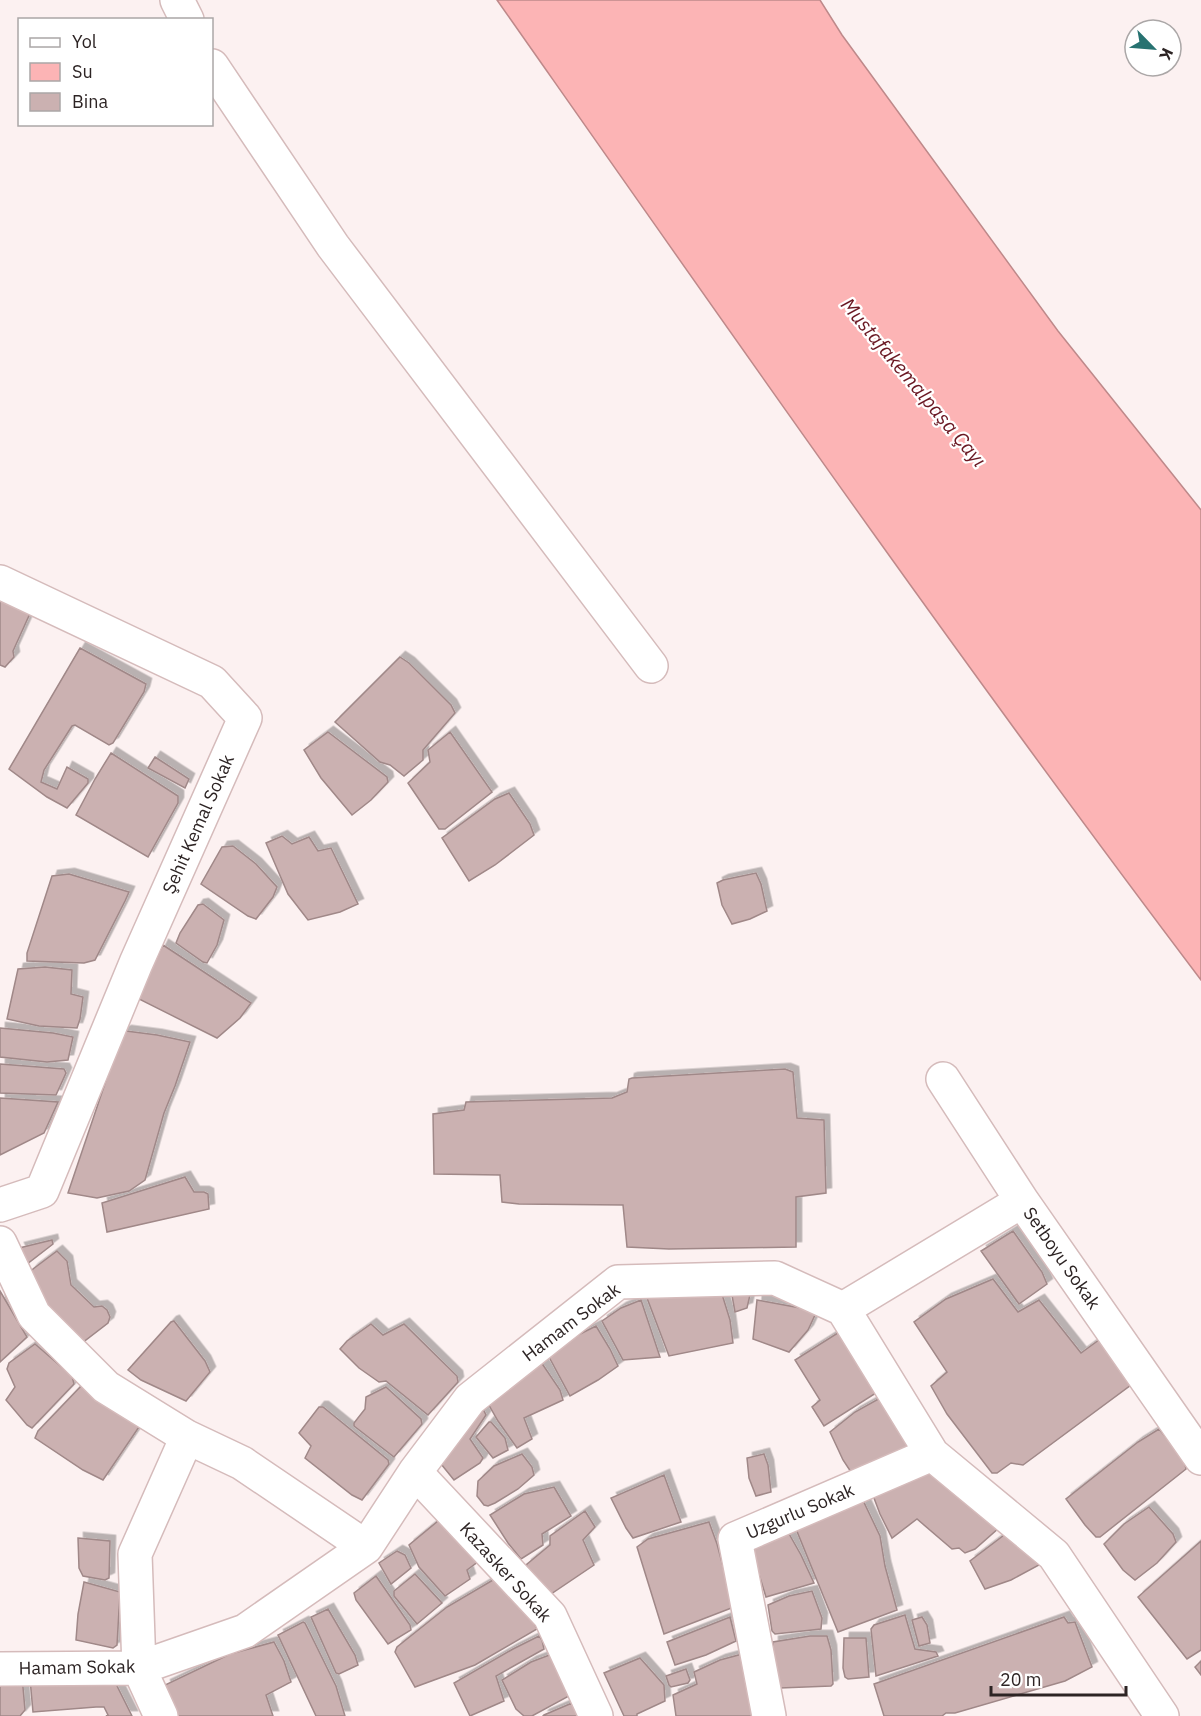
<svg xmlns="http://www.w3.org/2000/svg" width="1201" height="1716" font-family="'IBM Plex Sans',sans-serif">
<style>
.water{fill:#fcb4b5;stroke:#be898a;stroke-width:1.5}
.building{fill:#cbb1b1;stroke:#a08888;stroke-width:1.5;filter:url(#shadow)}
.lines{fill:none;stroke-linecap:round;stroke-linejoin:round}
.street-casing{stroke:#d5bbbb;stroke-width:36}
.street{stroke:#fff;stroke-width:33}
.labels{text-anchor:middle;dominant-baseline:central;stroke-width:4.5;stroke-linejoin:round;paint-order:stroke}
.street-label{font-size:18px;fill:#2d2424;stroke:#fff}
.water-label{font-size:20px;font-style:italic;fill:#6a1823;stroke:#fff}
</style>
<defs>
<filter id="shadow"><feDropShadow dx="5.5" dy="-5.5" stdDeviation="0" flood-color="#0004"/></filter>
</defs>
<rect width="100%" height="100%" fill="#fcf1f1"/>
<path class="water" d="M497 0H820L842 35 1058 331 1201 510V980C958 659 728 329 497 0Z"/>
<path class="building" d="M0 588 32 609 13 651 14 657 5 667 0 665Z
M80 648 146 684 144 692 113 743 109 745 75 725 72 726 44 770 41 782 57 789 67 767 88 779V783L67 808 47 797 9 769Z
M400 657 409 663 451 705 455 713 423 750V760L404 776 390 765 380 762 335 722Z
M328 732 387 777 388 782 371 800 352 815 321 778 304 750Z
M450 732 492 792 445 829H439L408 783 430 762 428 750Z
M111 753 178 796V803L148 857 76 815 95 779Z
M155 757 189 779 185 788 148 768Z
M509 793 530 824 534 835 495 865 469 881 442 838 495 799Z
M282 836 292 844 309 837 318 851 331 848 358 904 340 912 308 920 288 894 266 843Z
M233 846 256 864 277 887 273 897 256 919 248 916 201 884 222 847Z
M756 873 761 884 767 911 750 919 732 924 722 905 717 883 723 880Z
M69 874 129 892 125 901 95 960 84 963 27 961V953L52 876Z
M203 904 224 920 217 945 207 963 203 962 176 943 180 933 198 905Z
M163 945 251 1003 240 1018 217 1038 137 998Z
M45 967 72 970 71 994 83 997 80 1019 77 1028 39 1026 7 1019 18 969Z
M0 1028 53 1033 73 1037 68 1060 47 1062 0 1057Z
M126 1031 157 1035 190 1042 175 1086 164 1113 145 1180 129 1191 97 1198 68 1193 122 1033Z
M0 1064 64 1069 66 1073 56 1095 0 1093Z
M785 1069 793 1072 797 1118 824 1120 826 1193 796 1197V1247L669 1249 627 1247 623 1205 519 1204 502 1202 500 1175 434 1174 433 1114 464 1110 466 1102 612 1098 627 1092 629 1079 632 1078Z
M0 1098 58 1102 44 1133 0 1155Z
M185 1177 194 1192H204L208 1194 209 1209 107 1232 102 1203Z
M1013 1231 1042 1272 1047 1284 1019 1304 981 1251Z
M52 1240 53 1244 27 1264 19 1248Z
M57 1251 67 1261 71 1285 94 1307 102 1306 107 1310 110 1317 108 1323 82 1343 58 1324 27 1276 33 1269Z
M993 1279 1018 1312 1039 1300 1081 1353 1103 1337 1135 1382 1023 1465 1011 1463 997 1473H992L947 1414 931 1386 947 1372 914 1322 946 1299Z
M752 1286 747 1308 735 1312 731 1290Z
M0 1291 27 1337 0 1362Z
M721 1291 730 1320 733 1343 669 1356 647 1298 673 1293Z
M641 1300 660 1357 623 1360 602 1321 621 1308Z
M757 1300 806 1309 815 1315 808 1330 789 1352 753 1339Z
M174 1321 205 1361 210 1372 186 1401 141 1380 128 1370 171 1322Z
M371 1324 383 1335 404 1324 457 1376 458 1382 428 1415 386 1381 379 1382 359 1368 340 1349 347 1341Z
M596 1326 610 1349 618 1366 598 1380 570 1396 549 1357 578 1335Z
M844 1329 876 1393 824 1426 812 1407 820 1400 795 1360Z
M35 1344 72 1376 74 1384 32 1428 27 1425 6 1400 15 1387 7 1369 9 1363Z
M541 1362 560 1390 563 1400 524 1418 532 1439 517 1448 498 1421 486 1400Z
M83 1384 141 1424 103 1480 83 1470 35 1438 38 1431Z
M386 1387 421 1419 422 1424 394 1457 354 1426V1423L365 1409 366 1397Z
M882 1397 910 1446 851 1472 843 1460 830 1432 855 1412Z
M319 1407H323L388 1460 389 1464 362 1500 352 1495 305 1458 311 1446 299 1433Z
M483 1409 486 1415 470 1439 483 1458 480 1463 454 1480 437 1459Z
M489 1422H491L505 1438 508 1450 493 1458 476 1437Z
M1159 1429 1184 1459 1186 1469 1100 1537H1096L1085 1525 1066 1499 1138 1442Z
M522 1454 532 1467 534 1475 518 1489 495 1503 488 1506 484 1505 477 1496 478 1481 494 1466Z
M764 1454 768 1465 771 1492 756 1496 749 1478 747 1458Z
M935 1457 1000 1527 975 1549 965 1553 959 1548 952 1549 917 1519 892 1538 880 1514 871 1490Z
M664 1475 681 1522 633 1538 626 1528 611 1498Z
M554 1487 571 1516 542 1534 543 1545 521 1559 508 1543 490 1515 524 1494Z
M860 1494 880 1536 885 1566 897 1610 838 1632 794 1524Z
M1149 1507 1173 1534 1176 1542 1157 1563 1135 1580 1123 1570 1104 1544 1124 1524Z
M585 1511 595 1527 583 1540 594 1565 548 1596 536 1582 526 1565 550 1545V1536Z
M444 1516 479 1561 467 1570 470 1579 445 1596 419 1567 409 1545Z
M709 1522 717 1544 734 1607 664 1634 637 1547 648 1539Z
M1016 1526 1041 1562 1039 1565 1011 1580 985 1589 970 1561Z
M788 1532 801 1555 814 1583 766 1597 750 1545Z
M78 1538 110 1541 109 1578 105 1580 83 1576 79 1568Z
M1201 1541V1650L1187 1659 1138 1597Z
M397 1551 405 1555 411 1568 391 1584 379 1563Z
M415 1574 442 1603 417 1624 394 1596V1591Z
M376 1576 410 1625 411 1630 388 1644 356 1600 354 1593Z
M498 1577 532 1619 537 1629 475 1665 415 1687 395 1652 397 1647 447 1607Z
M84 1582 120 1592 117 1645 113 1648 76 1640 78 1614Z
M812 1591 822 1618 821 1629 775 1634 772 1631 768 1605 789 1596Z
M328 1609 355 1655 358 1665 339 1674 336 1673 311 1617Z
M905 1615 915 1649 936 1652 938 1656 876 1676 871 1629 874 1625Z
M730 1617 736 1641 706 1655 675 1665 667 1642Z
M922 1617 927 1625 930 1643 919 1646 912 1620Z
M1064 1617 1068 1623 1075 1622 1092 1667 1065 1681 955 1713H946L942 1716H884L874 1684Z
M303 1622 305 1623 336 1686 345 1716H316L278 1635Z
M539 1636 542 1640 544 1649 496 1676 504 1701 470 1716 454 1683 513 1649Z
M810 1636H827L831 1650 833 1684 831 1686 780 1688 774 1667 773 1642Z
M844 1638H866L869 1677 848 1679 845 1677 843 1668Z
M274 1642 284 1661 291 1682 266 1695 273 1716H178L165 1685 230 1654Z
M746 1653 760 1713 751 1716H676L673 1695 697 1684 694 1672 720 1660Z
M552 1654 556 1657 569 1696 532 1716H524L516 1709 502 1680 531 1662Z
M640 1658 664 1685 665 1701 637 1714V1716H624L604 1673Z
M1201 1661V1675L1195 1667Z
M686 1669 690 1680 688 1683 671 1687 669 1685 666 1676Z
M22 1676 25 1710 20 1716H0V1677Z
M30 1679 114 1680 132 1716H106L108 1715 104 1707H96L33 1712Z
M572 1703 578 1716H543L544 1715Z"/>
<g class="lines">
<g class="street-casing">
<path id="street" d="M177 0 187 20
M212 66 333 246 651 666
M0 582 212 682 245 718 136 963 42 1191 0 1205
M943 1079 1022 1201
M0 1243 34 1315 106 1387 187 1437 242 1463 366 1547
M843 1309 1022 1201 1201 1458
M415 1472 550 1616 596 1716
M0 1669 139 1668 245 1631 366 1547 415 1472 470 1399 618 1282 775 1278 843 1309 932 1454 1054 1555 1162 1716
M161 1716 139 1668 135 1554 187 1437
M769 1716 735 1539 932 1454"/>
</g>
<use href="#street" class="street"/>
</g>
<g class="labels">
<g class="street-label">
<text transform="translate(198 824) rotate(-66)">Şehit Kemal Sokak</text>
<text transform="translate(1062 1258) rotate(55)">Setboyu Sokak</text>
<text transform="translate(571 1322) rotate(-37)">Hamam Sokak</text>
<text transform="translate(800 1511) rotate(-23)">Uzgurlu Sokak</text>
<text transform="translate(506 1572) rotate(48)">Kazasker Sokak</text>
<text transform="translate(77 1667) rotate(-1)">Hamam Sokak</text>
</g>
<g class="water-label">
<text transform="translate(914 382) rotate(50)">Mustafakemalpaşa Çayı</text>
</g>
</g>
<rect x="18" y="18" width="195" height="108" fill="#ffffff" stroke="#aba7a7" stroke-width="1.5"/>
<rect x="30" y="38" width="30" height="9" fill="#ffffff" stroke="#aba7a7" stroke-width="1.5"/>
<text x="72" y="48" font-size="18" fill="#2d2424">Yol</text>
<rect x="30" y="63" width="30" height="18" fill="#fcb4b5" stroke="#aba7a7" stroke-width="1.5"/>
<text x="72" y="78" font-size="18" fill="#2d2424">Su</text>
<rect x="30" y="93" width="30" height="18" fill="#cbb1b1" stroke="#aba7a7" stroke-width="1.5"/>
<text x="72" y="108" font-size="18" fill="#2d2424">Bina</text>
<g transform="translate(1153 48) rotate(115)"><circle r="28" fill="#ffffff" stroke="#aba7a7" stroke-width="1.5"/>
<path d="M0-4.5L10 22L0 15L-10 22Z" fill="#277271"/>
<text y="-9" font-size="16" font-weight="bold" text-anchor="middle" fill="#2d2424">K</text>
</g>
<path d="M991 1686v9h135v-9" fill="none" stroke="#2d2424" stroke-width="3"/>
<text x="1000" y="1686" font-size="18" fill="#2d2424" stroke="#ffffff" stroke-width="4.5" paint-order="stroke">20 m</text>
</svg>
